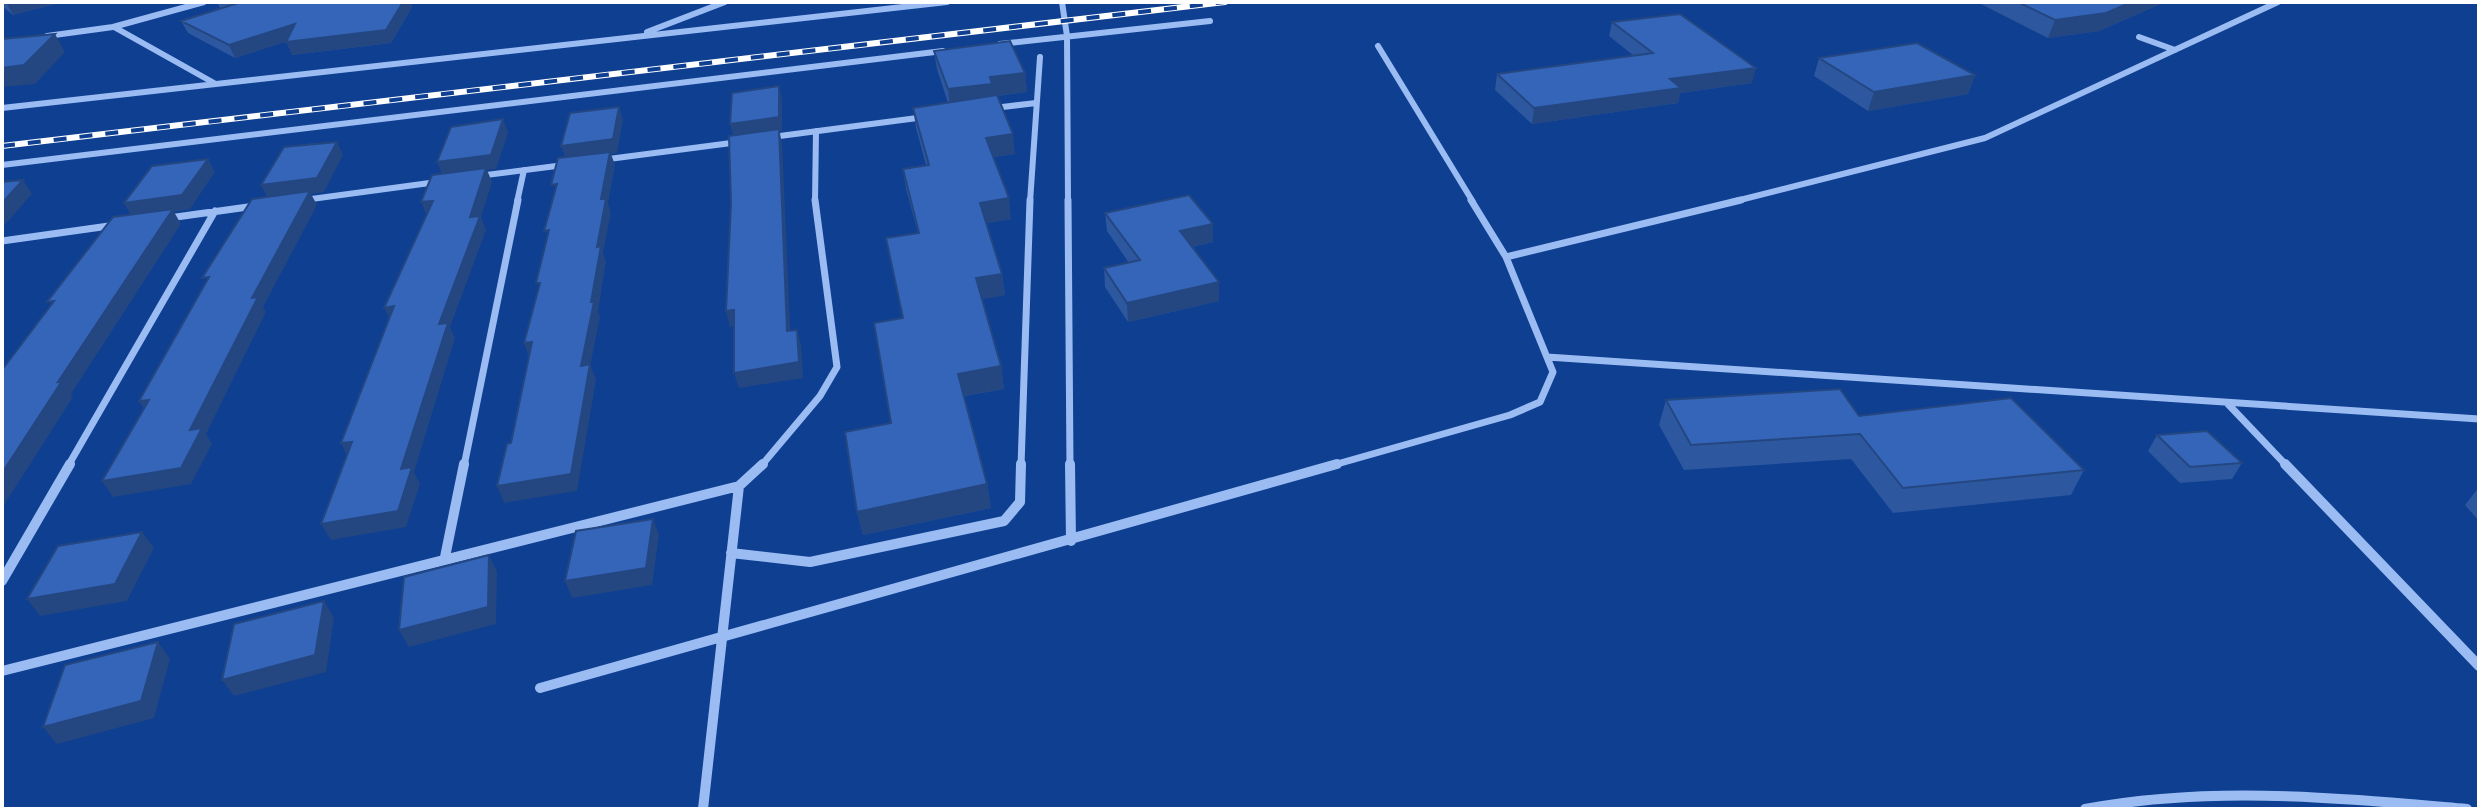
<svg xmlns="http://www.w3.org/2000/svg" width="2481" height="811" font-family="Arial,sans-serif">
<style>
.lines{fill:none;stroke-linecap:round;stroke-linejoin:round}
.street-far2{stroke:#9abcf3;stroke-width:6}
.street-far1{stroke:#9abcf3;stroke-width:7}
.street{stroke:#9abcf3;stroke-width:10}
.rail-casing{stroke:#fff;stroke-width:6}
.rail{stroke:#0f3f91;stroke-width:4;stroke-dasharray:13;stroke-linecap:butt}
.wall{fill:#2d579f}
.shaded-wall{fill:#244782}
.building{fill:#3465b9;stroke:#244782;stroke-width:2}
</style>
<rect width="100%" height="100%" fill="#0f3f91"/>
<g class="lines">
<path class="street-far2" d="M1062 2 1067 36 1068 202
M114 27 214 83
M647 32 725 2
M47 36 113 27 204 2
M2139 37 2175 50
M1000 44 1210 21
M1378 46 1473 202
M2 108 947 2
M994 108 1036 103
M772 137 925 117
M601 160 739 142
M2 165 943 51
M478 176 564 165
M304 200 437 182
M517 202 524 170
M815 202 816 131
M1030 202 1040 57
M1732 202 1985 138 2278 2"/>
<path class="street-far1" d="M1068 200 1070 466
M169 218 255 206
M2 241 116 225
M1506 257 1741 200
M1547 357 2479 419
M2227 403 2287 466
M68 466 215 211
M464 466 518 200
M761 466 820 396 837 367 815 200
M1021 466 1030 200
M1330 466 1510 415 1540 402 1553 372 1506 257 1471 200"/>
<path class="street" d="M1070 464 1071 541
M2285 464 2479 666
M731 553 810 562 1004 521 1020 502 1021 464
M445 557 464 464
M2 581 70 464
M2 671 739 486 763 464
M540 688 1337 464
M703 809 739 486
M2085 809C2213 785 2338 798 2467 809"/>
<g class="rail-casing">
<path id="rail" d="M2 146 1225 2"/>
</g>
<use href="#rail" class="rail"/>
</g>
<path class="wall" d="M2 2H63L13 15 2 6Z
M217 2H410L412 7 391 43 292 55 287 41 235 58 188 33 181 21 220 8Z
M1977 2H2165L2099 31 2048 38Z
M1612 22 1752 83 1680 93 1678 103 1532 124 1495 90 1497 74 1634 56 1609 36Z
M934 51 1025 73 1027 92 997 96 1015 154 993 157 1011 219 986 223 1002 274 1005 295 982 299 1001 366 1004 389 964 396 987 484 991 508 863 535 857 512 891 423 902 318 918 233 906 189 903 169 926 165 916 128 913 108 948 103 937 69Z
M1819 58 1975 75 1968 94 1868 111 1814 76Z
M1105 213 1213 242 1192 247 1219 282V301L1128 322 1105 287 1104 268 1129 263 1107 231Z
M1666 400 1859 416 2084 470 2071 495 1893 513 1851 459 1684 470 1659 425Z
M2157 435 2242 463 2232 479 2180 483 2148 451Z
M2479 487V521L2465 505Z"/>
<path class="shaded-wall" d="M6 2H63L13 15Z
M403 2H410L412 7 391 43 292 55 286 42Z
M2132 2H2165L2099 31 2048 38 2055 20Z
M295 24 301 37 235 58 229 45Z
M55 34 65 52 35 84 2 87V68Z
M1756 68 1752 83 1680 93 1678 103 1532 124 1534 108 1670 79Z
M1025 73 1027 92 994 96 950 108 948 89 990 77Z
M1975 75 1968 94 1868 111 1874 92Z
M779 86 782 100V131H779L782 143 791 347 730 124Z
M619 107 623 120 617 153 611 154 615 165 608 203 611 213 603 253 606 261 598 312 600 317 587 381 581 366 566 160 561 146Z
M503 119 508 133 496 169 487 170 492 182 481 217 486 230 450 327 455 338 414 472 420 484 406 527 331 540 321 524 401 469 439 324 443 176 437 162Z
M1013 134 1015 154 988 158 986 138Z
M337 142 343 155 324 192 311 194 317 205 263 307 266 312 206 434 212 444 191 484 113 497 102 481 190 430 252 298 268 199 261 185Z
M208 159 215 172 190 209 174 212 181 224 71 394 73 397 2 508V473L58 382 132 217 124 203Z
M23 180 32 194 2 228V203Z
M1009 198 1011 219 982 224 980 203Z
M433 201 427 216 421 202Z
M1213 224V242L1181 249 1180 231Z
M1002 274 1005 295 979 300 976 278Z
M1219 282V301L1128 322 1127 303Z
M394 306 392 323 384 308Z
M734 310 738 325 730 327 726 311Z
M797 330 801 345 803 378 739 388 734 373Z
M532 342 530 359 524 343Z
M590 364 596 380 577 491 504 503 497 486Z
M1001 366 1004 389 962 396 958 374Z
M149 400V417L139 401Z
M352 442 349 459 341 443Z
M987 484 991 508 863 535 857 512Z
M653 519 659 535 652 585 572 598 565 581Z
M142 532 154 548 127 601 40 616 27 599Z
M489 555 497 572 496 624 409 647 399 630Z
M324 601 334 618 326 672 234 696 222 680Z
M158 642 170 659 154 718 57 744 43 727Z"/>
<path class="building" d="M233 2H403L386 30 286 42 295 24 229 45 181 21 238 3Z
M2018 2H2132L2106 13 2055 20Z
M1680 14 1756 68 1670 79 1681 88 1534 108 1497 74 1653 53 1612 22Z
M55 34 24 65 2 68V39Z
M1010 41 1025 73 990 77 992 84 948 89 934 51Z
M1917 43 1975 75 1874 92 1819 58Z
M779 86V117L730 124 732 93Z
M997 95 1013 134 986 138 1009 198 980 203 1002 274 976 278 1001 366 958 374 987 484 857 512 845 432 891 423 874 323 903 318 886 238 919 233 903 169 929 165 913 108Z
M619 107 613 139 561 146 570 113Z
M503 119 491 155 437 162 451 127Z
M779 129 787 331 797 330 799 362 734 373V310L726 311 731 203 729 136Z
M337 142 317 178 261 185 284 147Z
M610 152 601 199H606L597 247 601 246 591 302H594L581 366 590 364 571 474 497 486 507 444 511 443 532 342 524 343 540 283H536L549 230 544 231 557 184 551 185 558 158Z
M208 159 182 195 124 203 152 166Z
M486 168 470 217 480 216 439 324 448 323 401 469 412 467 398 511 321 524 352 442 341 443 394 306 384 308 433 201 421 202 432 175Z
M23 180 2 203V182Z
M310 191 252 298 258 297 190 430 202 428 181 468 102 481 149 400 139 401 209 277 202 278 252 199Z
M1189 195 1213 224 1180 231 1219 282 1127 303 1104 268 1140 260 1105 213Z
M173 209 58 382 62 381 2 473V370L54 301 47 302 113 217Z
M1840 389 1859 416 2011 398 2084 470 1903 488 1860 434 1691 445 1666 400Z
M2207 431 2242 463 2190 467 2157 435Z
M653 519 646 568 565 581 576 531Z
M142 532 115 584 27 599 58 546Z
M489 555 488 607 399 630 404 577Z
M324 601 315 655 222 680 234 624Z
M158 642 141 701 43 727 65 665Z"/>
<rect width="2481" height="811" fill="none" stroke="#ffffff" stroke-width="8"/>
</svg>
